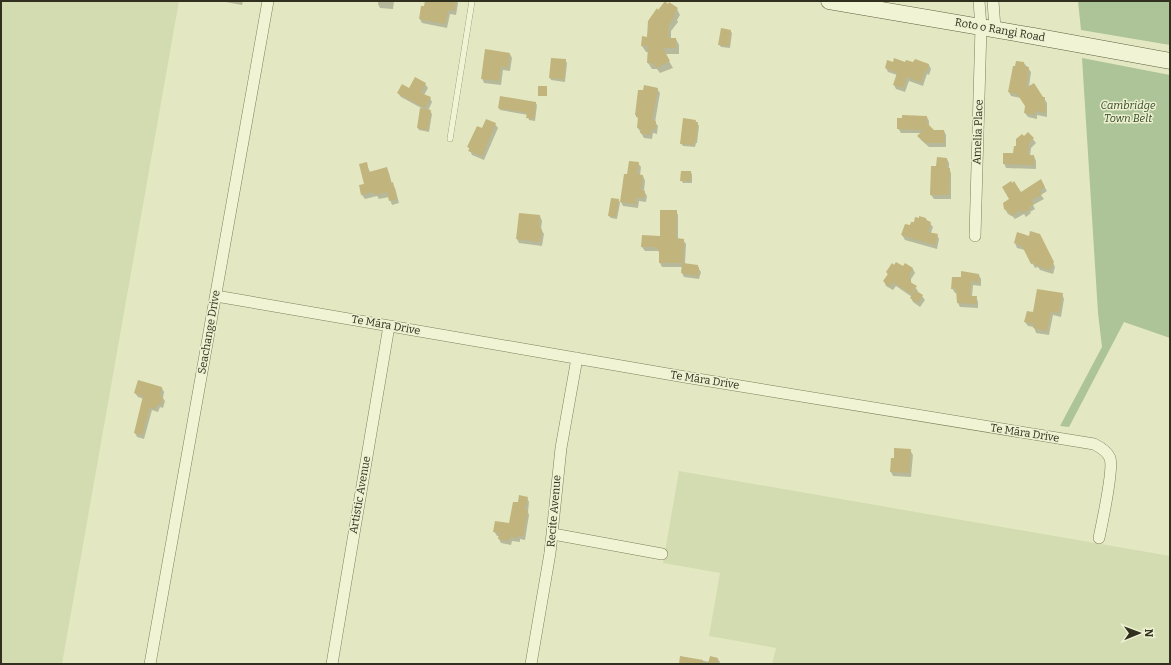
<svg xmlns="http://www.w3.org/2000/svg" width="1171" height="665" font-family="Bitter,serif">
<style>
.farmland{fill:#d2dcb0}
.green{fill:#adc498}
.shadow{fill:#0003}
.building{fill:#c1b47c}
.lines{fill:none;stroke-linecap:round;stroke-linejoin:round}
.lane-casing{stroke:#7f7d5b;stroke-width:6}
.street-casing{stroke:#7f7d5b;stroke-width:12}
.secondary-casing{stroke:#615d3f;stroke-width:17}
.lane{stroke:#f1f4d4;stroke-width:5.5}
.street{stroke:#f1f4d4;stroke-width:11}
.secondary{stroke:#f1f4d4;stroke-width:16}
.labels{text-anchor:middle;dominant-baseline:central;stroke-width:3;stroke-linejoin:round;paint-order:stroke}
.street-label{font-size:11px;fill:#312f1e;stroke:#edf0d1}
.park-label{font-size:11px;font-style:italic;fill:#344b27;stroke:#edf0d1}
</style>
<rect width="100%" height="100%" fill="#e4e8c2"/>
<path class="farmland" d="M1 1H179L62 664H1Z
M679 471 1170 556V664H772L776 648 709 636 720 573 663 563Z"/>
<path class="green" d="M1078 1H1170V45L1081 30Z
M1082 58 1170 75V338L1124 322 1069 427 1060 426 1102 347 1098 313Z"/>
<path class="shadow" d="M220 1H243L242 5Z
M378 1H394L393 9 380 8 378 4Z
M426 1H457L458 3 456 15 450 14 447 28 422 23 420 19 425 8Z
M677 9 680 15 677 20 678 22 671 31V39H676L679 45V54H665L673 68 660 73 657 69H652L648 63 649 52H646L642 46 648 38 659 11Z
M730 31 732 33 730 48 721 47 719 44Z
M510 54 512 58 510 71 503 70 501 85 484 83 482 78Z
M565 60 567 63 565 82 551 80 550 77Z
M894 63 929 65 931 69 929 75 927 74 923 86 909 81 905 92 896 89 894 85 897 75 888 72 886 68Z
M1024 63 1031 72 1029 87 1044 98 1047 103V117L1037 115V119L1028 117 1025 113 1026 106 1021 98 1011 96 1009 92Z
M415 79 425 84 428 88 424 95 430 98 432 102 428 111H430L432 114 429 132 419 130 418 128 425 110 401 97 398 93 409 90Z
M657 89 660 93 655 122 658 126 657 134 653 133 652 139 644 138 638 128 639 120 637 117Z
M535 102 537 105 535 121 529 120 528 115 500 110 499 108Z
M927 117 929 121V127L934 131H944L946 135V147H929L921 140 918 136 921 133H901L898 128Z
M695 120 699 126 697 143H696L695 147 683 146 681 143Z
M495 124 498 128 484 160 472 155 468 146 482 130Z
M1028 133 1036 143 1031 148 1030 156H1034L1036 161V169L1006 168 1004 163 1014 154 1017 147Z
M947 159 949 163V169L951 173V199H934L931 195 937 167Z
M366 163 370 172 387 169 389 173 392 184 395 188 399 203 392 205 389 197 379 199 377 196 365 199 362 195 365 185Z
M638 163 641 167 640 176H643L645 181 644 191 647 196 646 202 639 201 638 208 623 206 621 202 628 175Z
M691 172 692 175V183H683L681 180Z
M1041 181 1047 191 1041 195 1044 199 1033 205 1035 209 1030 212 1031 213 1026 217 1024 214 1015 219 1012 216 1008 214 1005 209 1021 193Z
M619 200 620 203 617 219 611 218 609 216Z
M676 211 678 215V239L683 240 686 244 685 264 697 266 701 272 699 279 684 277 682 273 683 267H662L660 263V253L658 251H645L642 247 661 237Z
M540 216 542 221 541 229 544 234 542 246 519 243 517 239Z
M926 219 933 227 931 233 937 235 939 239 937 249 905 240 902 235 911 227Z
M1018 233 1042 240 1055 267 1053 274 1040 270 1038 267 1035 268 1025 250 1017 248 1015 243Z
M905 264 913 269 915 273 911 279V282L918 291 917 293 922 296 925 300 920 307 913 302 911 298 912 297 896 286 893 290 886 286 884 281 888 275 887 272 895 266 903 267Z
M979 275 981 279V286L973 285 972 297H976L978 302V308L960 307 958 303 957 293H955L952 288Z
M1062 294 1064 299 1061 317 1053 315 1049 335 1036 333 1034 327 1028 326 1025 322 1034 314Z
M139 382 162 388 164 392 163 398 165 401 163 408 160 407 158 412 152 410 144 439 137 437 135 433 144 399 138 397 135 393Z
M910 450 913 455 911 477 893 476 891 472 895 459Z
M527 498 529 502 528 512 529 515 525 540 520 539V542L512 541 511 545 501 543 499 539V536H497L494 531 510 524 518 503Z
M681 657 710 662 717 658 720 662 719 664H680Z"/>
<path class="building" d="M425 1H456L454 11 448 10 445 24 419 19 421 6H424Z
M665 1 668 4 669 2 678 8 674 14 675 15 669 25 668 38H676V48H663L670 61 656 68 653 63H647L648 46H641L642 36 647 37 648 21 657 8 658 10Z
M721 28 731 30 729 46 718 45Z
M485 49 510 53 508 68 501 66 499 81 481 79Z
M551 58 566 59 564 79 549 78Z
M894 58 905 62 906 60 913 62 915 59 929 64 927 71H925L921 82 907 77 903 88 893 85 897 73 885 68 887 60 893 62Z
M1016 61 1024 62V66L1029 67 1026 88 1034 83 1043 97H1045L1044 105H1046L1045 113 1035 111V115L1024 113 1025 106 1017 94 1008 92 1013 66H1015Z
M415 77 426 83 421 93 431 97 425 108 397 93 402 84 409 88Z
M644 85 658 88 652 120 656 121 655 130 651 129 650 135 640 133 641 129 637 128 638 117H636V115H635L638 90H643Z
M538 86H547V96H538Z
M500 96 536 102 534 119 526 118 527 113 498 108Z
M420 108 431 110 428 130 417 128Z
M902 115 927 116V123L934 130H944L945 143H926L917 136 923 130 897 129V118H902Z
M683 118 696 120 695 122H698L696 140H695L694 145 680 144Z
M486 119 496 123 482 156 468 151 470 148 467 147 477 126 482 128Z
M1028 132 1034 138 1029 143 1028 155H1034V165L1003 164V153H1013L1014 146H1016V139L1022 134 1024 136Z
M937 157 947 158V168H950L949 195H930L931 166H936Z
M629 161 639 162 637 174 643 175 641 190 645 191 644 198 637 197 636 204 620 202 624 174H627Z
M367 162 369 172 387 167 391 183 393 182 397 199 389 201 387 192 375 195 374 192 361 195 359 185 364 184 359 164Z
M681 171H691V181H680Z
M1041 179 1045 187 1040 190 1042 194 1031 200 1034 204 1029 207 1030 209 1023 213 1021 210 1011 216 1009 212 1004 209 1003 203 1009 199 1002 187 1011 181 1012 183 1014 181 1021 192Z
M611 198 619 199 616 217 608 216Z
M660 210H677L676 238 684 239 683 263 698 265V267H699L698 275 697 276 681 273 682 263H659V249H655V247H641L642 235 660 236Z
M519 213 540 215 539 228 542 229 540 242 516 239Z
M919 216 926 218V220L931 222 928 232 938 234 935 245 901 235 905 224 910 225 911 222H914L915 217 919 218Z
M1030 231 1040 234 1054 262 1050 270 1037 266 1035 263 1031 264 1022 246 1014 243 1017 232 1029 236Z
M896 262 903 266 905 263 913 268 909 275 910 276 909 278 911 280 910 282 917 286 911 294 893 282 890 287 883 281 888 274 886 272 892 263 894 265Z
M961 271 979 274V282L971 281 970 296H977L976 304 957 303 956 289H951L952 277H961Z
M1037 289 1063 293 1059 313 1051 312 1047 331 1033 328 1034 324 1024 322 1027 311 1033 312Z
M915 290 923 295 918 303 910 298Z
M138 380 162 387 160 396H163L161 404H158L155 409 150 407 142 435 134 433 143 396 134 393Z
M894 448 911 449 909 473 890 472 891 458H894Z
M519 495 528 497 525 510H528L523 536H518V538L510 537 509 541 498 539 499 533 493 532 495 521 509 523 513 502H518Z
M680 656 703 660 702 664H679Z
M710 656 718 658 717 664H708Z"/>
<g class="lines">
<g class="lane-casing">
<path id="lane" d="M450 139 472 1"/>
</g>
<g class="street-casing">
<path id="street" d="M993 1 995 29
M975 236 981 27 979 1
M216 296 685 377 1094 444C1100 447 1107 451 1110 458 1114 469 1102 523 1099 538
M553 534 662 554
M150 664 268 1
M332 664 389 326
M531 664 550 553 561 448 577 358"/>
</g>
<g class="secondary-casing">
<path id="secondary" d="M829 1 1033 36 1170 61"/>
</g>
<use href="#lane" class="lane"/>
<use href="#street" class="street"/>
<use href="#secondary" class="secondary"/>
</g>
<g class="labels">
<g class="street-label">
<text transform="translate(1000 30) rotate(10)">Roto o Rangi Road</text>
<text transform="translate(978 132) rotate(-88)">Amelia Place</text>
<text transform="translate(386 325) rotate(10)">Te Māra Drive</text>
<text transform="translate(209 332) rotate(-80)">Seachange Drive</text>
<text transform="translate(705 380) rotate(9)">Te Māra Drive</text>
<text transform="translate(1025 433) rotate(9)">Te Māra Drive</text>
<text transform="translate(360 495) rotate(-80)">Artistic Avenue</text>
<text transform="translate(554 511) rotate(-85)">Recite Avenue</text>
</g>
<g class="park-label">
<text x="1128" y="105">Cambridge<tspan x="1128" dy="13">Town Belt</tspan></text>
</g>
</g>
<rect width="1171" height="665" fill="none" stroke="#312f1e" stroke-width="4"/>
<g transform="translate(1139 633) rotate(89)" stroke="#edf0d1" stroke-width="3" paint-order="stroke">
<path d="M0-3L7 15L0 10L-7 15Z" fill="#312f1e"/>
<text y="-6" font-size="11" font-weight="bold" text-anchor="middle" fill="#312f1e">N</text>
</g>
</svg>
